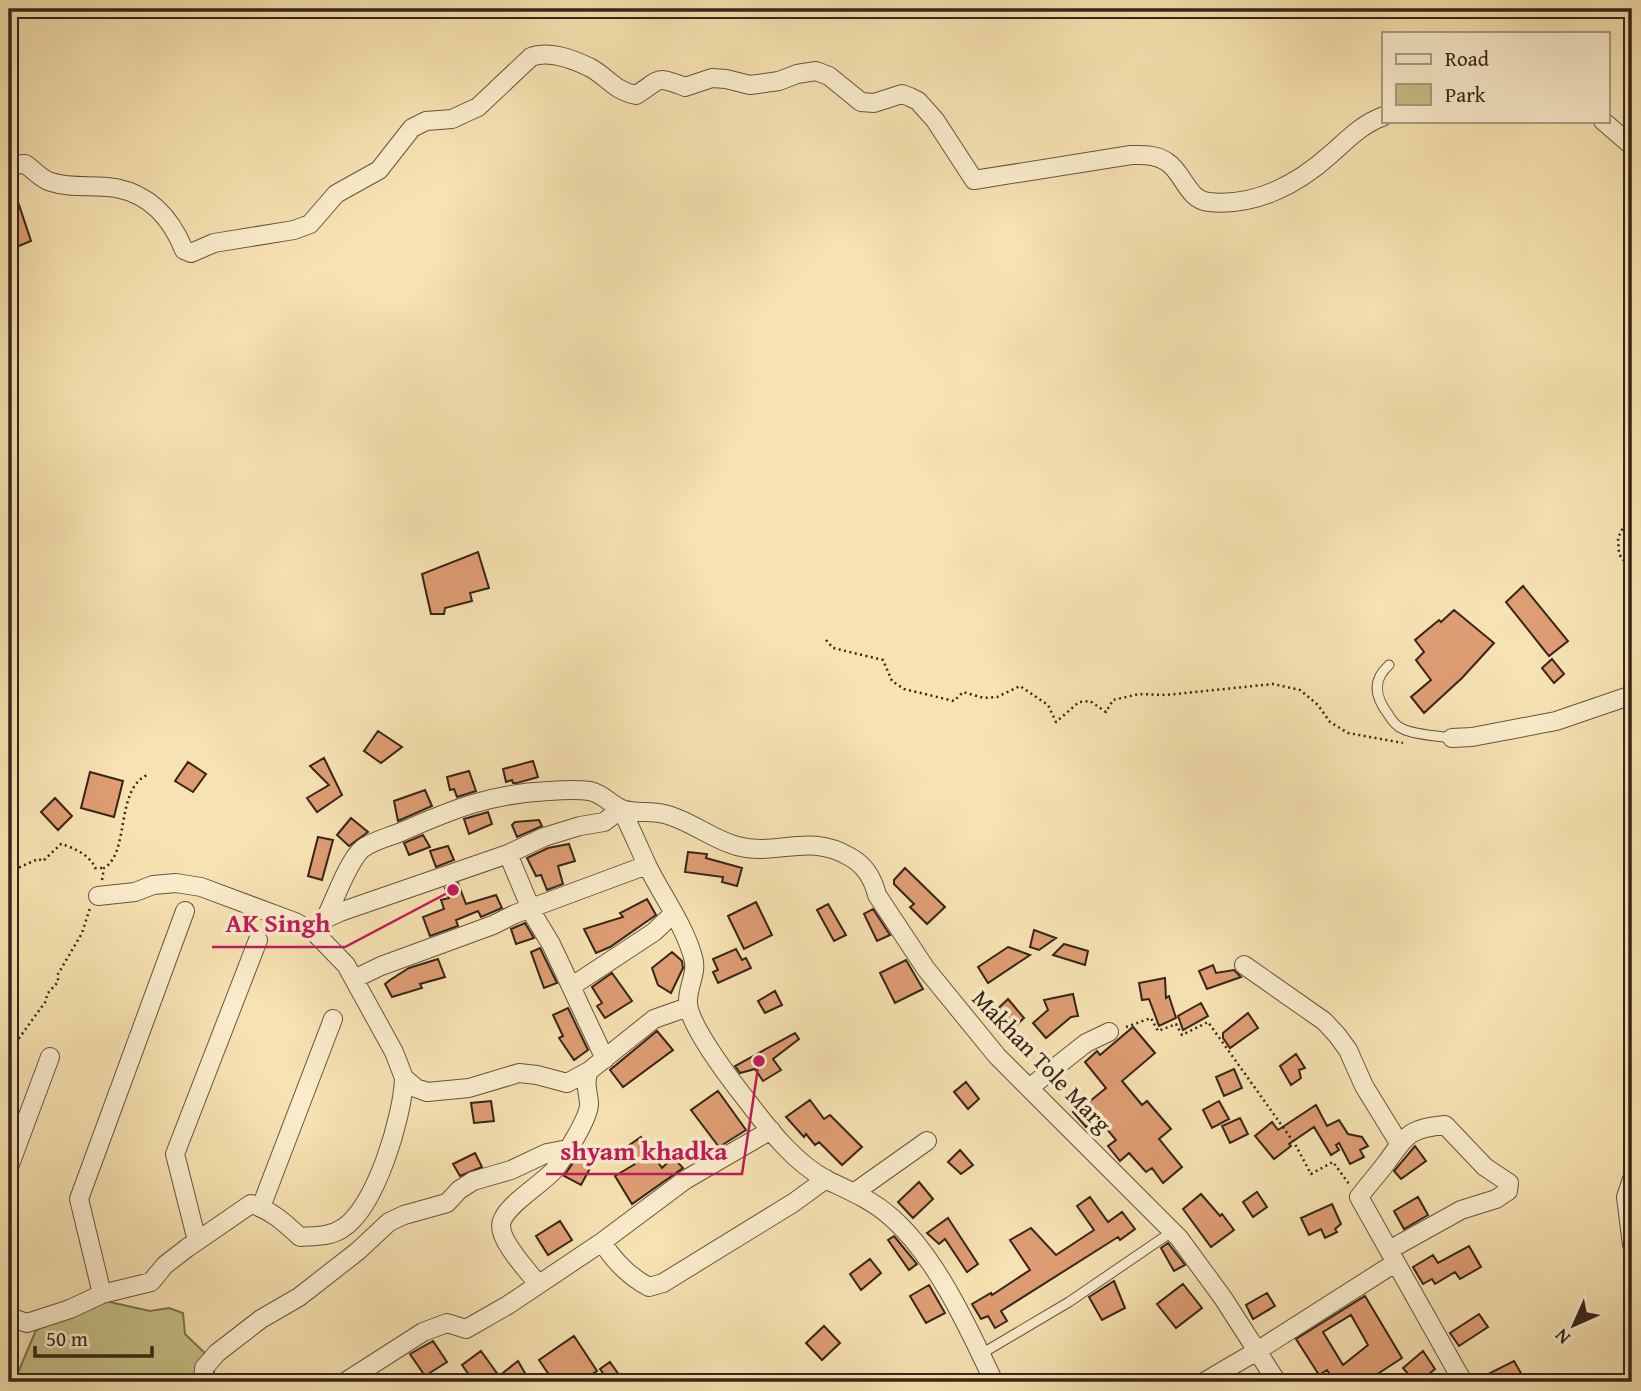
<svg xmlns="http://www.w3.org/2000/svg" width="1641" height="1391" font-family="'Gentium Book Plus',serif">
<style>
.green{fill:#c4c187;stroke:#7c7350;stroke-width:2}
.building{fill:#df9d73;stroke:#352519;stroke-width:2;fill-rule:evenodd}
.lines{fill:none;stroke-linecap:round;stroke-linejoin:round}
.lane-casing{stroke:#66543f;stroke-width:11}
.street-casing{stroke:#66543f;stroke-width:20}
.path{stroke:#352519;stroke-width:2.5;stroke-dasharray:2 3.5;stroke-linecap:butt}
.lane{stroke:#faeccc;stroke-width:9}
.street{stroke:#faeccc;stroke-width:18}
.labels{text-anchor:middle;dominant-baseline:central;stroke-width:7;stroke-linejoin:round;paint-order:stroke}
.street-label{font-size:24px;fill:#352519;stroke:#faeccc}
.leader{fill:none;stroke:#c2185b;stroke-width:2.5}
.callout-dot{fill:#c2185b;stroke:#faeccc;stroke-width:2.5}
.callout-label{font-size:26px;text-anchor:middle;font-weight:bold;fill:#c2185b;stroke:#faeccc;stroke-width:7;stroke-linejoin:round;paint-order:stroke}
</style>
<rect width="100%" height="100%" fill="#f7e2b1"/>
<filter id="stains"><feTurbulence type="fractalNoise" baseFrequency=".00286" numOctaves="4"/><feColorMatrix values="0 0 0 0 .2 0 0 0 0 .09 0 0 0 0 .02 0 0 0 .5 -.17"/></filter>
<radialGradient id="worn" r=".72"><stop offset=".6" stop-color="#630" stop-opacity="0"/><stop offset="1" stop-color="#630" stop-opacity=".3"/></radialGradient>
<path class="green" d="M105 1301 150 1311 169 1308 183 1313 185 1334 213 1361 215 1382H14L36 1330Z"/>
<path class="building" d="M9 181H11L31 241 9 250Z
M478 552 489 588 470 593 472 601 445 608 444 614H431L422 574Z
M1523 586 1568 641 1549 656 1506 602Z
M1454 610 1494 643 1462 678 1424 713 1411 697 1431 680 1416 660 1424 652 1415 640 1439 620 1441 622Z
M1552 659 1564 674 1554 683 1542 668Z
M378 731 402 747 381 763 364 751Z
M324 758 342 795 317 812 307 798 329 785 310 766Z
M533 761 538 777 517 783H513L512 780 506 782 503 769Z
M188 762 206 774 193 792 175 781Z
M469 771 476 791 457 797 454 789 450 790 447 777Z
M90 772 123 781 114 817 81 808Z
M425 790 432 806 398 821 394 801Z
M55 798 72 816 58 830 41 812Z
M488 812 492 824 469 834 464 819Z
M351 818 368 832 349 846 337 835Z
M539 820 542 826 517 837 512 825 515 822Z
M423 835 430 847 409 855 404 843Z
M318 837 333 840 322 880 308 876Z
M569 844 575 861 558 866 563 884 547 890 541 875 536 876 527 858 548 848Z
M448 846 454 860 436 867 430 851Z
M688 852 707 854 706 858 742 868 737 886 722 882 723 877 685 872Z
M905 868 945 907 927 924 910 907 914 904 894 884V880Z
M458 883 466 904 496 895 502 908 481 917 478 911 456 920 458 926 430 936 423 917 444 909 441 900 449 898 445 888Z
M647 899 656 915 610 947 596 953 584 929 623 917 620 913Z
M756 902 772 935 744 949 728 916Z
M828 904 846 935 834 941 817 910Z
M873 909 890 935 877 941 864 914Z
M525 923 534 938 516 944 511 929Z
M1034 930 1056 938 1039 950 1030 947Z
M1064 944 1088 951 1085 965 1053 955Z
M1008 947 1030 955 988 983 978 967Z
M540 948 557 983 544 988 531 952Z
M736 949 742 960 746 958 751 968 718 983 713 972 718 970 713 959Z
M672 952 682 961 683 968 671 993 658 985 652 968Z
M438 959 445 977 420 984 422 988 392 997 385 984 390 980 409 968Z
M906 960 923 989 895 1003 880 973Z
M1213 965 1216 973 1234 970 1241 977 1207 989 1199 971Z
M612 973 632 1001 605 1018 597 1006 602 1003 592 987Z
M1165 978 1166 998 1169 996 1176 1018 1159 1026 1149 999 1142 1000 1139 983Z
M775 991 782 1005 765 1013 758 1001Z
M1073 994 1078 1016 1071 1017 1046 1038 1033 1023 1048 1010 1044 1000Z
M1008 999 1024 1018 1006 1035 988 1018Z
M1201 1003 1208 1016 1183 1030 1178 1016Z
M568 1008 588 1050 574 1060 559 1038 563 1036 553 1015Z
M1248 1013 1258 1028 1230 1048 1223 1038V1033Z
M1133 1027 1155 1053 1122 1081 1142 1105 1147 1101 1171 1129 1159 1139 1182 1167 1163 1183 1152 1168 1146 1172 1129 1153 1120 1161 1108 1146 1116 1140 1097 1117 1086 1127 1073 1112 1083 1104 1084 1106 1106 1088 1085 1062 1097 1051 1100 1055Z
M657 1031 673 1050 623 1087 610 1070Z
M795 1033 799 1039 773 1059 781 1070 763 1081 755 1069 740 1073 735 1066Z
M1296 1054 1305 1068 1299 1070 1301 1078 1291 1085 1280 1066Z
M1234 1069 1242 1088 1224 1096 1216 1077Z
M966 1082 979 1099 968 1109 954 1092Z
M718 1091 746 1130 719 1147 691 1110Z
M810 1100 824 1119 830 1115 862 1147 842 1165 819 1142 815 1145 806 1134 804 1137 786 1117Z
M491 1101 494 1121 474 1123 471 1103Z
M1219 1101 1229 1119 1212 1128 1203 1110Z
M1316 1105 1327 1126 1339 1120 1348 1134 1362 1137 1368 1146 1360 1150 1364 1157 1350 1164 1339 1143 1336 1145 1339 1150 1331 1155 1314 1127 1289 1144 1291 1146 1274 1159 1255 1136 1272 1122 1278 1130Z
M1240 1118 1248 1134 1230 1143 1222 1126Z
M641 1137 662 1168 673 1157 683 1168 632 1204 615 1176 635 1164 625 1148Z
M1415 1146 1426 1161 1401 1179 1394 1171Z
M960 1150 973 1165 961 1174 948 1162Z
M475 1153 482 1167 460 1176 453 1164Z
M579 1154 594 1161 581 1185 564 1176Z
M919 1182 933 1199 913 1218 898 1202Z
M1257 1192 1267 1207 1253 1217 1243 1202Z
M1201 1194 1220 1216 1222 1214 1234 1230 1211 1247 1183 1209Z
M1090 1197 1108 1222 1122 1212 1135 1229 1120 1240 1118 1237 1001 1311 1007 1321 995 1328 988 1316 981 1319 972 1304 991 1293 992 1295 1030 1270 1010 1240 1031 1228 1056 1255 1094 1230 1077 1206Z
M1418 1197 1428 1215 1404 1229 1394 1211Z
M1332 1204 1341 1224 1335 1229 1337 1232 1325 1238 1321 1229 1309 1235 1301 1218Z
M948 1218 978 1264 967 1272 945 1239 939 1244 927 1233Z
M560 1221 572 1240 548 1255 536 1236Z
M894 1236 917 1264 909 1270 888 1240Z
M1168 1243 1185 1265 1174 1271 1161 1248Z
M1469 1246 1481 1267 1460 1279 1455 1272 1435 1284 1432 1279 1423 1284 1413 1267 1433 1255 1438 1263Z
M870 1259 881 1273 861 1290 850 1274Z
M1114 1281 1125 1308 1102 1320 1089 1297Z
M1183 1284 1202 1308 1176 1328 1157 1304Z
M929 1285 945 1313 926 1323 910 1296Z
M1267 1293 1275 1306 1253 1319 1246 1305Z
M1365 1296 1402 1358 1376 1375 1381 1382H1335L1327 1370 1319 1375 1296 1339ZM1351 1315 1368 1345 1343 1365 1323 1332Z
M1479 1314 1488 1327 1459 1346 1450 1333Z
M824 1326 840 1343 822 1360 806 1343Z
M574 1336 597 1371 580 1382H554L539 1360Z
M433 1341 447 1362 425 1376 410 1354Z
M481 1351 499 1376 518 1361 526 1375 514 1382H474L462 1365Z
M1423 1351 1435 1369 1419 1382H1415L1403 1368Z
M1514 1361 1526 1382H1474V1381Z
M610 1362 624 1382H609L600 1369Z"/>
<g class="lines">
<g class="lane-casing">
<path id="lane" d="M1389 665C1372 680 1375 697 1388 714 1391 719 1397 727 1403 729 1415 735 1439 736 1452 738
M981 1354 1069 1302 1173 1231"/>
</g>
<g class="street-casing">
<path id="street" d="M1603 121 1632 146
M9 165 25 164C33 169 42 180 51 182 72 189 94 184 116 188 151 195 171 218 184 250L191 253 214 243 294 230 310 224 336 194 379 170 412 128 426 121 452 119 478 107 531 57C549 50 572 59 589 67 607 76 614 91 636 95 662 79 654 75 685 87L712 78 726 79 750 85 779 81 797 74 816 71 829 76 861 102 874 103 902 94 910 97 918 101 935 120 974 180 1131 155C1143 155 1156 154 1167 162 1184 173 1187 200 1209 202 1255 207 1298 184 1331 154 1348 139 1362 124 1384 116
M1452 738 1472 737 1556 721 1632 695
M508 854 534 916 551 944 605 1059
M98 896 135 892 153 885 176 883 201 887 295 922 315 933 346 965 394 1052 404 1078 416 1088 427 1092 469 1088 519 1073 537 1075 567 1083 589 1071 654 1019 688 1007
M325 919C334 902 348 861 362 849 372 841 389 837 401 832 453 809 490 794 548 791 562 790 575 789 590 791 606 795 610 805 622 809 634 814 651 810 664 814 690 820 711 839 737 846 778 857 808 832 850 857 865 865 873 879 877 895L926 969 997 1056 1179 1238 1223 1298 1277 1382
M315 933 325 919 340 912 508 854 544 837 580 826 604 822 621 809C631 828 639 848 648 867 663 897 684 925 693 957 698 973 687 987 688 1003 689 1026 733 1083 748 1102 770 1131 795 1163 827 1180 850 1191 872 1200 891 1217 936 1256 969 1329 994 1382
M1244 965 1324 1021 1337 1035 1348 1050 1364 1086 1399 1143
M354 979 381 966 493 925 515 914 647 865
M572 986 654 932 673 914
M1029 1088 1086 1043 1109 1032
M9 1167 50 1057
M1632 1179 1626 1197 1632 1245
M855 1192 927 1141
M261 1207 333 1019
M197 1241 175 1154 258 940
M602 1242 685 1180 771 1130
M1389 1250 1461 1210 1496 1199 1508 1191 1509 1183 1485 1167 1445 1125C1410 1128 1406 1135 1387 1162 1378 1174 1368 1185 1359 1197L1463 1382
M538 1284C528 1271 501 1243 501 1226 501 1207 542 1185 555 1169 564 1157 590 1117 589 1103 588 1090 584 1084 589 1071
M102 1294 79 1199 185 911
M9 1317 27 1323 70 1309 102 1294 151 1282 165 1265 187 1248 251 1204C271 1210 285 1223 300 1237 315 1236 330 1237 343 1228 376 1207 403 1116 404 1078
M203 1382 204 1368 217 1353 261 1319 299 1297 358 1251 389 1222 404 1215 447 1203 459 1190 473 1181 511 1170 547 1153 568 1149
M345 1382 423 1332 447 1323 466 1329 508 1305 602 1242C614 1261 630 1277 649 1287L663 1283 793 1203 826 1179
M1204 1382 1257 1351 1395 1263"/>
</g>
<path class="path" d="M1632 509 1618 538 1619 554 1632 572
M826 640 833 648 883 660 892 681 904 689 954 701 963 692 984 698 997 697 1020 686 1048 705 1056 722 1079 702 1090 701 1106 712 1113 700 1139 694 1166 695 1273 684 1300 690 1318 705 1330 722 1348 733 1403 743
M9 872 38 859 43 861 61 844C73 847 91 856 95 868H104
M102 880 104 868C130 853 115 790 147 775
M1126 1027 1151 1018 1158 1031 1176 1024 1182 1035 1208 1022 1295 1144 1311 1174 1333 1162 1349 1184
M9 1052 46 1001 47 994 58 982V974L82 933 90 908"/>
<use href="#lane" class="lane"/>
<use href="#street" class="street"/>
</g>
<g class="labels">
<g class="street-label">
<text transform="translate(1042 1061) rotate(46)">Makhan Tole Marg</text>
</g>
</g>
<path class="leader" d="M453 890L345 947H212M759 1061L742 1174H546"/>
<g class="callout-dot">
<circle cx="453" cy="890" r="7"/>
<circle cx="759" cy="1061" r="7"/>
</g>
<g class="callout-label">
<text x="278" y="932">AK Singh</text>
<text x="644" y="1160">shyam khadka</text>
</g>
<rect width="1641" height="1391" fill="none" stroke="#f7e2b1" stroke-width="35"/>
<rect x="10" y="10" width="1620" height="1370" fill="none" stroke="#352519" stroke-width="3.5"/>
<rect x="18" y="18" width="1606" height="1356" fill="none" stroke="#352519" stroke-width="2"/>
<rect x="1382" y="32" width="228" height="91" fill="#faeccc" stroke="#ab9c84" stroke-width="2"/>
<rect x="1396" y="54" width="35" height="10" fill="#faeccc" stroke="#ab9c84" stroke-width="2"/>
<text x="1445" y="66" font-size="21" fill="#352519">Road</text>
<rect x="1396" y="84" width="35" height="21" fill="#c4c187" stroke="#ab9c84" stroke-width="2"/>
<text x="1445" y="102" font-size="21" fill="#352519">Park</text>
<g transform="translate(1574 1325) rotate(225)" stroke="#faeccc" stroke-width="5" paint-order="stroke">
<path d="M0-5L12 26L0 18L-12 26Z" fill="#352519"/>
<text y="-10" font-size="19" font-weight="bold" text-anchor="middle" fill="#352519">N</text>
</g>
<path d="M35 1346v10h117v-10" fill="none" stroke="#352519" stroke-width="3.5"/>
<text x="46" y="1346" font-size="21" fill="#352519" stroke="#faeccc" stroke-width="5" paint-order="stroke">50 m</text>
<rect width="100%" height="100%" filter="url(#stains)"/>
<rect width="100%" height="100%" fill="url(#worn)"/>
</svg>
